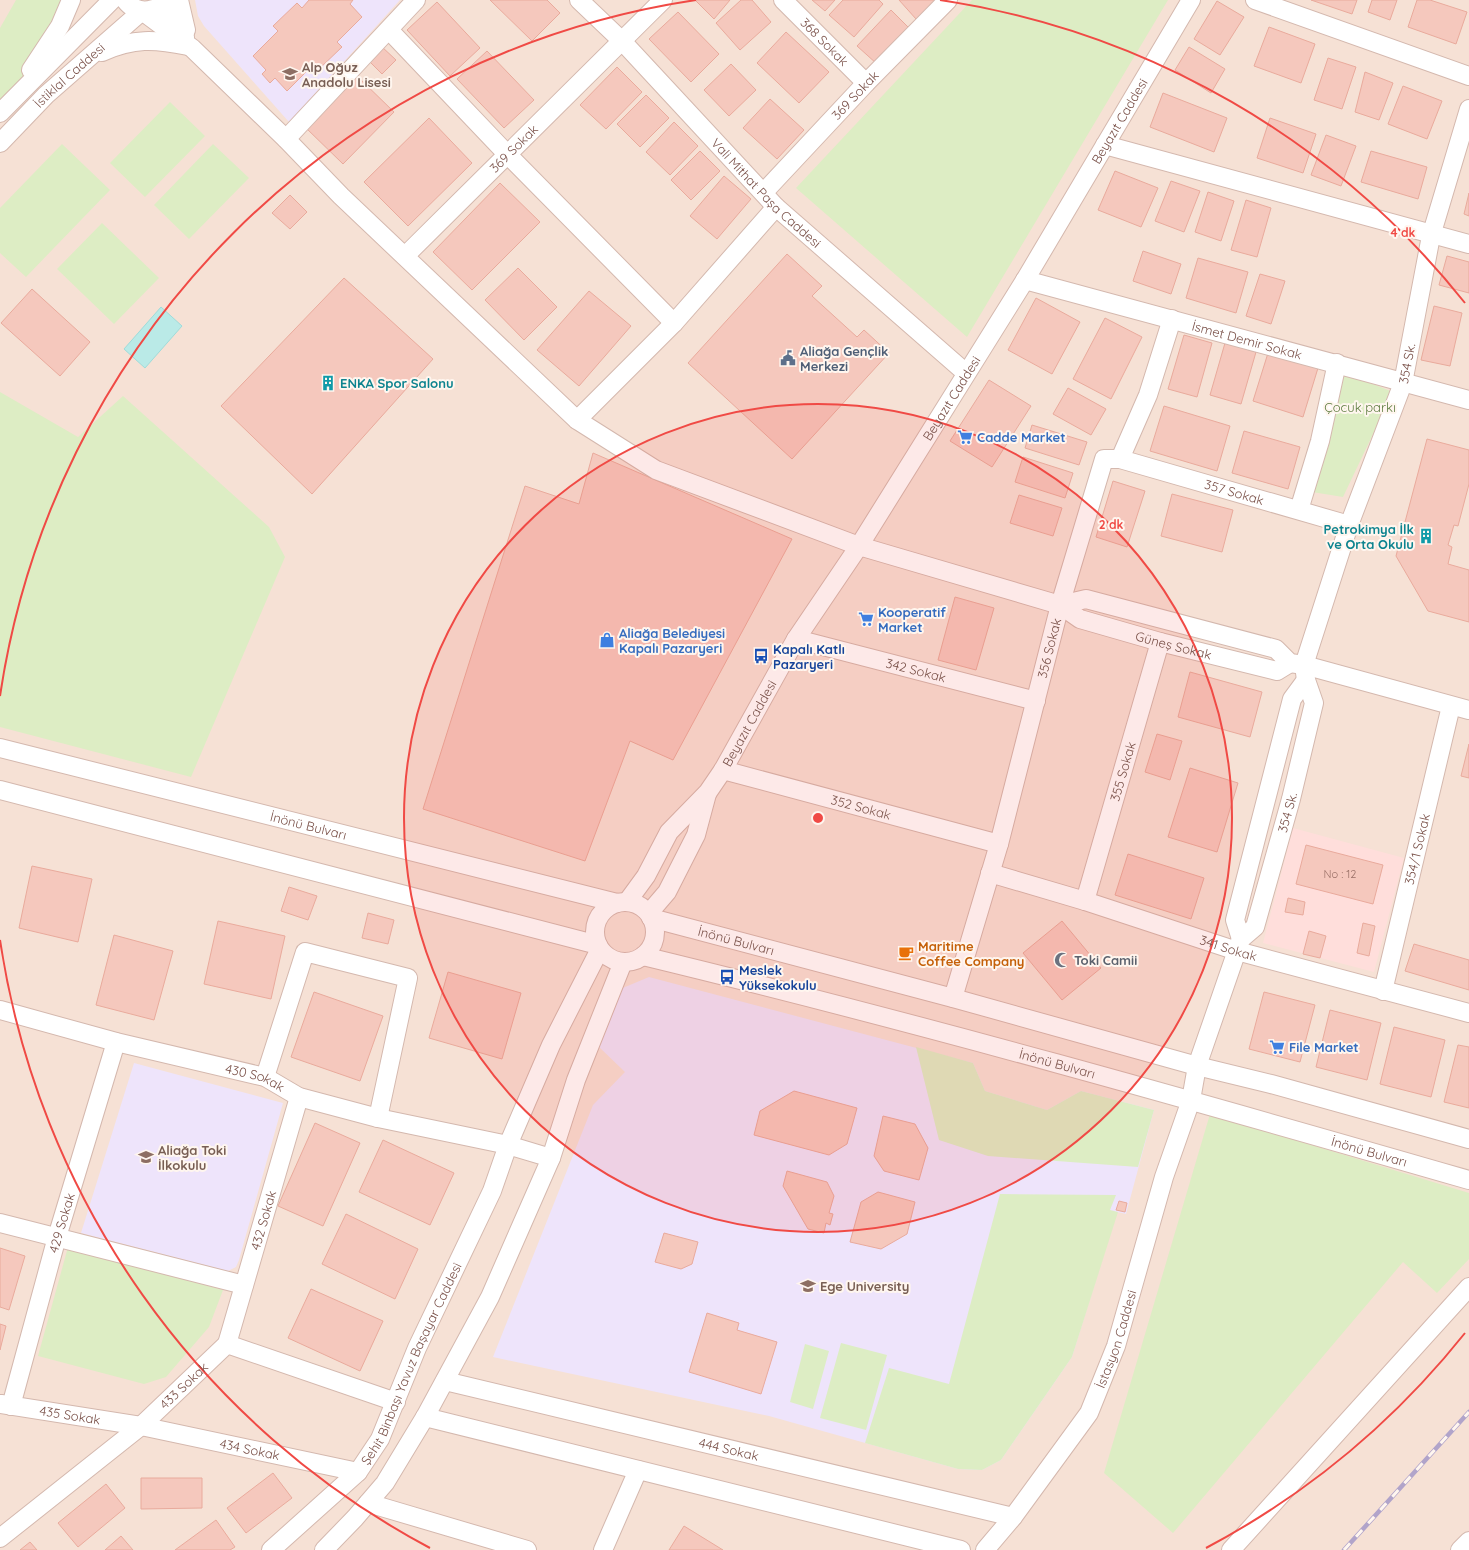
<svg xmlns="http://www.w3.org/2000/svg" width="1469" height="1550" font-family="Quicksand,sans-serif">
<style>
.residential{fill:#f6e1d5}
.commercial{fill:#ffdedb}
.education{fill:#eee4fb}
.green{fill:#ddedc4}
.water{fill:#baeae7;stroke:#9fdcda}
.building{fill:#f5c8bd;stroke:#e9aa9c}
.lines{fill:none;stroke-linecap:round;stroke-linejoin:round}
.minor-casing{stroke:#d4b8ae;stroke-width:20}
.minor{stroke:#fff;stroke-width:18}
.rail-casing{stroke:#b1a4ca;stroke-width:4.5}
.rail{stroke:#fff6ef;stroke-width:3;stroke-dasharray:9;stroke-linecap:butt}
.ring{fill:none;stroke:#f04a45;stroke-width:2}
.labels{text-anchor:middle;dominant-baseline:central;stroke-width:4;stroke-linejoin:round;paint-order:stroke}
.number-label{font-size:11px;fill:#996f66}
.street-label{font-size:13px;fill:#7a5149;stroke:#fff6ef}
.education-label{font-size:13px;font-weight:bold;fill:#785e54;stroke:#fff6ef;text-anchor:start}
.service-label{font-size:13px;font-weight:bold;fill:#4e5e75;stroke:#fff6ef;text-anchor:start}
.culture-label{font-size:13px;font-weight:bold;fill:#0d838f;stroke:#fff6ef;text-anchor:start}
.park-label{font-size:13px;fill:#5b7a3d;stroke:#fff6ef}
.shop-label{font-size:13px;font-weight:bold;fill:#366cbe;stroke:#fff6ef;text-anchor:start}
.transit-label{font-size:13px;font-weight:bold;fill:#164399;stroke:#fff6ef;text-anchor:start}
.food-label{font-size:13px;font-weight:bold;fill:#c56008;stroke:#fff6ef;text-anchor:start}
.worship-label{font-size:13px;font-weight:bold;fill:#5b616d;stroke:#fff6ef;text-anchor:start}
.centre{fill:#f04a45;stroke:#fff6ef;stroke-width:2}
.ring-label{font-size:12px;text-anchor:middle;font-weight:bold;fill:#f04a45;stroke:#fff6ef;stroke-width:4;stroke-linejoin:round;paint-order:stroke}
</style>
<rect width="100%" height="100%" fill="#fef1e7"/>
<path class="residential" d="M0 0H1469V1550H0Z"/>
<path class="commercial" d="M1293 828 1404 858 1374 972 1263 943Z"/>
<path class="education" d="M195 0H400L289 122 204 26 198 16Z
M649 977 973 1063 985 1091 1047 1110 1081 1091 1154 1110 1126 1214 1117 1212 1072 1357 1001 1460 982 1470 958 1469 769 1416 493 1357 593 1105 625 1072 598 1046 618 990Z
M134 1063 283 1103 239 1260 236 1267 228 1271 81 1233Z"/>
<path class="green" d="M16 0H71L60 26 0 113V28Z
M972 0H1168L967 337 796 188Z
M170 102 205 136 145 197 110 163Z
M62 144 110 190 26 277 0 253V208Z
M213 144 249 178 189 239 154 205Z
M102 223 159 278 114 324 57 269Z
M1345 373 1393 392 1343 497 1312 492Z
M0 392 78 437 123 396 269 527 285 557 191 777 0 727Z
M916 1047 973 1063 985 1091 1047 1110 1081 1091 1154 1110 1138 1167 988 1156 939 1140Z
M1210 1114 1469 1193V1259L1437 1293 1403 1262 1173 1533 1104 1473Z
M1000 1194 1116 1195 1110 1210 1118 1212 1072 1357 1001 1460 982 1470 958 1469 865 1443 889 1368 949 1384Z
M68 1247 223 1290 209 1327 166 1377 144 1384 38 1356Z
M841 1343 887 1355 866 1430 820 1418Z
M805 1344 829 1351 813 1409 790 1402Z"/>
<path class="water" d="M161 307 182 326 145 368 124 349Z"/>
<path class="building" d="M309 0H353L350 4 362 17 337 42 342 47 318 70 313 65 287 91 275 78 270 83 262 74 266 70 253 56 278 31 273 26 297 3 302 8Z
M490 0H547L560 13 532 41Z
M695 0H730L714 19Z
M741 0H752L771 22 740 50 716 23Z
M812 0H835L825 11Z
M843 0H879L883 4 854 37 829 15Z
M899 0H938L916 19Z
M1311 0H1357L1352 14Z
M1372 0H1397L1390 20 1368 12Z
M1417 0H1430L1467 12 1456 44 1408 27Z
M1217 1 1244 17 1220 55 1194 39Z
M437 2 480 48 450 76 407 30Z
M891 10 911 30 877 64 857 46Z
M678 12 719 54 691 82 649 39Z
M1269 27 1315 44 1301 83 1254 66Z
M786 32 829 72 799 103 757 63Z
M381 46 396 60 382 74 368 60Z
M1189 47 1225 69 1211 93 1175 70Z
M487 51 534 100 504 128 457 79Z
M1328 58 1356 67 1342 109 1314 100Z
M731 64 756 90 729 116 704 90Z
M617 67 642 92 606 129 580 105Z
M1365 72 1393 83 1379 120 1355 112Z
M356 75 394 112 343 164 305 127Z
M1403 86 1442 101 1427 139 1388 124Z
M1163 93 1227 118 1214 152 1150 127Z
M646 95 669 118 640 147 617 124Z
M770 99 804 130 777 159 743 128Z
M429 118 472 163 408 226 364 182Z
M1270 118 1316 134 1303 173 1257 158Z
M674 122 698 146 670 175 646 152Z
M1326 135 1356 146 1341 186 1311 175Z
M700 151 720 171 691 200 671 180Z
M1371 151 1427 167 1418 199 1361 182Z
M1115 171 1158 188 1141 227 1098 210Z
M724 176 751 199 717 239 690 216Z
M1171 181 1200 191 1184 232 1155 221Z
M500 183 540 222 472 290 433 252Z
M1208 192 1234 201 1221 241 1195 232Z
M1469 193V216L1464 214Z
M290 195 307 212 290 229 272 213Z
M1246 200 1271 208 1257 257 1231 250Z
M1143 251 1181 264 1171 294 1133 281Z
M787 254 822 286 812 296 857 337 864 330 889 353 792 459 688 363Z
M1447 256 1469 262V293L1439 285Z
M1198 258 1248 272 1236 313 1186 298Z
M518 268 557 307 524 340 485 300Z
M1260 274 1285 281 1271 324 1246 316Z
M344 278 433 359 312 494 221 406Z
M32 289 90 342 60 376 1 323Z
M589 291 631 326 579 386 537 350Z
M1036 298 1080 322 1052 374 1008 350Z
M1434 306 1462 313 1450 366 1421 360Z
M1105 318 1142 337 1111 399 1073 379Z
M1184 335 1212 343 1197 397 1168 389Z
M1225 343 1256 352 1241 404 1210 395Z
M1268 353 1318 368 1303 417 1253 401Z
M989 380 1031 406 992 467 950 441Z
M1068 388 1106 409 1091 435 1053 414Z
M1164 406 1230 426 1217 471 1150 451Z
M1032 425 1087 442 1079 465 1025 448Z
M1244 431 1300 447 1288 489 1232 473Z
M1427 439 1469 450V484L1458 526 1454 525 1448 545 1452 547 1448 564 1469 570V622L1428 611 1396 556Z
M593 453 792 539 673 760 630 741 585 861 423 809 525 486 579 504Z
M1023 457 1073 473 1065 498 1015 482Z
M1113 481 1145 491 1127 547 1096 537Z
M1172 494 1233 510 1222 552 1161 536Z
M1019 495 1062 508 1053 536 1010 523Z
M955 597 994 608 976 670 938 660Z
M1190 672 1262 692 1250 737 1178 717Z
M1157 734 1182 741 1170 780 1145 772Z
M1469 744V778L1461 776Z
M1190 768 1238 783 1217 852 1168 837Z
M1306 845 1383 865 1373 904 1296 884Z
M1128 854 1204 878 1191 919 1115 895Z
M32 866 92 879 78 942 19 928Z
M289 887 317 896 308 920 281 911Z
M1288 898 1305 902 1303 915 1285 912Z
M368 913 394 920 388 944 362 938Z
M218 921 285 936 271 999 204 984Z
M1062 921 1101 968 1062 1000 1023 953Z
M1363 923 1375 926 1369 956 1357 953Z
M1309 931 1326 936 1320 958 1303 954Z
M114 935 173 951 154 1020 96 1005Z
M1414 944 1469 960V990L1405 971Z
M448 972 521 993 502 1059 429 1038Z
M314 992 383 1016 360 1081 291 1057Z
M1264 992 1315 1005 1300 1062 1249 1049Z
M1330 1010 1381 1023 1367 1080 1316 1067Z
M1394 1027 1445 1040 1431 1097 1380 1084Z
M1458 1045 1469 1047V1108L1444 1102Z
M794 1091 857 1108 847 1144 829 1155 754 1135 760 1111Z
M883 1116 915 1124 928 1148 919 1180 884 1171 874 1156Z
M315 1123 360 1143 323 1226 278 1206Z
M383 1140 454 1173 430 1225 359 1192Z
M787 1171 827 1182 834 1196 829 1213 833 1214 830 1225 826 1223 824 1233 808 1229 783 1186Z
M878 1192 915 1202 907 1234 881 1249 850 1242 861 1202Z
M1119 1201 1127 1203 1125 1212 1116 1210Z
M346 1214 418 1249 395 1299 322 1264Z
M664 1233 698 1242 692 1264 681 1269 655 1262Z
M0 1248 25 1256 9 1310 0 1307Z
M311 1289 383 1321 360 1371 288 1338Z
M707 1313 739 1323 737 1330 777 1342 761 1394 689 1372Z
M0 1324 6 1326 0 1350Z
M273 1473 292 1498 246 1533 227 1508Z
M141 1478H202V1508L141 1509Z
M106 1484 125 1508 78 1547 58 1523Z
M216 1520 235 1547 230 1550H175Z
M684 1526 723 1550H669Z
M121 1536 133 1550H105Z
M30 1542 37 1550H20Z"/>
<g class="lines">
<g class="minor-casing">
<g id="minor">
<path d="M125 0C132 9 141 13 153 9"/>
<path d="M179 0 186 30"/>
<path id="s1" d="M579 0 622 41 776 207 966 373"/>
<path id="s2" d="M783 0 866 83"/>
<path d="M1255 0 1469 76"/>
<path d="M162 2 185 37"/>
<path id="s3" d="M142 11 192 48 286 139 341 196 577 420 656 470 859 546 1060 605 1080 619 1160 642 1277 671 1290 663"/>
<path d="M389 30 507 154 674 323"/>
<path d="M102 52C134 38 154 39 188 46"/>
<path d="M31 70 60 26 71 0"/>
<path d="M0 113 112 0"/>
<path d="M286 139 416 0"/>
<path id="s4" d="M0 143 46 95 142 11"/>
<path d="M1105 145 1469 244"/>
<path id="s5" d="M764 192 866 83 948 0"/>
<path id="s6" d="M405 256 663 0"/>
<path id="s7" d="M1025 280 1469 400"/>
<path d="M577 420 674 323 776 207"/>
<path id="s8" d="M1120 459 1349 525"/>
<path d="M1299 510 1320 441 1337 363"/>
<path d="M1060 605 1086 599 1276 649 1290 663 1304 665 1469 710"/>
<path id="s9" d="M796 639 1036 701"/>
<path id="s10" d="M0 748 617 903"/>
<path id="s11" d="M723 770 999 844"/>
<path d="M0 790 598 945"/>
<path id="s12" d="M990 873 1085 901 1237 951 1469 1013"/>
<path id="s13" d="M1085 901 1160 642"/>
<path id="s14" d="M627 902 646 876 669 832 708 792 723 770 796 639 859 546 1025 280 1191 0"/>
<circle cx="625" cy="932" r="30"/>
<path d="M649 913 667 892 696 835 707 794"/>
<path id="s15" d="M651 918 953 998 1197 1066 1271 1084 1469 1139"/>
<path d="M1241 939 1235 920 1292 699 1306 680"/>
<path id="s16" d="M643 956C920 1023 1195 1101 1469 1180"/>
<path id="s17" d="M1383 991 1451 706"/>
<path id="s18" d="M953 998 999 844 1060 605 1104 459H1120L1148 395 1172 319"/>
<path id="s19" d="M0 1010 116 1042 265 1077 299 1097 378 1118 508 1145 551 1158"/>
<path d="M265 1077 305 952 408 978 378 1118"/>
<path d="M0 1223 244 1285"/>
<path id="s20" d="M227 1344 299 1097"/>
<path id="s21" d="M445 1381 1013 1517"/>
<path id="s22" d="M1 1404 141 1426 358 1472"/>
<path id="s23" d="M11 1406 57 1237 116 1042"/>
<path d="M425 1417 961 1550"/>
<path d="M368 1503 527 1550"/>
<path id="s24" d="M0 1538 141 1426 227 1344 396 1402"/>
<path id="s25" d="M271 1550 358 1472 380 1439 417 1348 492 1191 508 1145 551 1045 600 949"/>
<path d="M324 1550 355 1518 385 1483 425 1417 490 1297 551 1158 576 1080 623 962"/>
<path d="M603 1550 638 1470"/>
<path id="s26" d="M985 1550 1013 1517 1089 1413 1116 1346 1164 1177 1191 1100 1197 1066 1241 939 1255 927 1291 799 1314 703 1306 680 1304 665 1349 525 1403 383 1431 236 1469 109"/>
<path d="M1231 1550 1469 1287"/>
<path d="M1460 1550 1469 1541"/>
</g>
</g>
<use href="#minor" class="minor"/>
<g class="rail-casing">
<path id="rail" d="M1344 1550 1469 1412"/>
</g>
<use href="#rail" class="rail"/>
</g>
<circle cx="818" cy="818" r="414" fill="#f04a45" fill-opacity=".12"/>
<g class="ring">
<circle cx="818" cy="818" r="414"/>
<path d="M1465 1333A827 827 0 0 1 1206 1548M430 1548A827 827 0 0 1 0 940M0 696A827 827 0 0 1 696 0M940 0A827 827 0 0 1 1465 303"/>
</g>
<defs>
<g id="school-bare" transform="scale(1.2)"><path d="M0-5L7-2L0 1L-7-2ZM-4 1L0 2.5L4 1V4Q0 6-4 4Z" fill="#8d6e63" stroke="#fff6ef" stroke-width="2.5" paint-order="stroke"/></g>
<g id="civic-bare" transform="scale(1.2)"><path d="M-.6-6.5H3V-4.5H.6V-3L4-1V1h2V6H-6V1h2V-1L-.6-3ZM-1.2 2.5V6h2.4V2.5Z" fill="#5c6f8a" stroke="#fff6ef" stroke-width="2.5" paint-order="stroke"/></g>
<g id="building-bare" transform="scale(1.2)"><path d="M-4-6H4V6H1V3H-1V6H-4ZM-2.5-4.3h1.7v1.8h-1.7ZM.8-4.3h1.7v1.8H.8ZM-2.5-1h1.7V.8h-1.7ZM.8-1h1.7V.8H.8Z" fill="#0f9aa8" stroke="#fff6ef" stroke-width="2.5" paint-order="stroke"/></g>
<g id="supermarket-bare" transform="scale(1.2)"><path d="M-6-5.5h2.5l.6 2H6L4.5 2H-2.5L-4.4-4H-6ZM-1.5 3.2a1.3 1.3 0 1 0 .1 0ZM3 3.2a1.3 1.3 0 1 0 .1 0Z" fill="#3f7fe0" stroke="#fff6ef" stroke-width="2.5" paint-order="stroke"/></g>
<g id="shop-bare" transform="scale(1.2)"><path d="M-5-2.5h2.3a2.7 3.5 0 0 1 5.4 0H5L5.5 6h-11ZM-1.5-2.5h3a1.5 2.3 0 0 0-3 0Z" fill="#3f7fe0" stroke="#fff6ef" stroke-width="2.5" paint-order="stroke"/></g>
<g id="bus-bare" transform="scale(1.2)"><path d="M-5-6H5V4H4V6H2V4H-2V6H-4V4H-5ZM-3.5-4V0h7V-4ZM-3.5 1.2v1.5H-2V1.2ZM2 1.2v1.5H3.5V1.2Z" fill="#1a4fb4" stroke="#fff6ef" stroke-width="2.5" paint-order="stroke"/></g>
<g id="cafe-bare" transform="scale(1.2)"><path d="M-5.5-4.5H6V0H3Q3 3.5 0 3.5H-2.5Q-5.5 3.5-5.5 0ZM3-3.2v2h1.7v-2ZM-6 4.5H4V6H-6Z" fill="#e8710a" stroke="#fff6ef" stroke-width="2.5" paint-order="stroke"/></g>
<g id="mosque-bare" transform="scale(1.2)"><path d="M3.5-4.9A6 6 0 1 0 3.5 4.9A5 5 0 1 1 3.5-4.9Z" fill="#6b7280" stroke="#fff6ef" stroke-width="2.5" paint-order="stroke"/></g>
<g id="university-bare" transform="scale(1.2)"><path d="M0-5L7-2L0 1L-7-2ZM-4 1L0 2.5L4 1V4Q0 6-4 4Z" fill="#8d6e63" stroke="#fff6ef" stroke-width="2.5" paint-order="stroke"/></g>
</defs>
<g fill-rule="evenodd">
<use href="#school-bare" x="290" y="74"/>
<use href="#civic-bare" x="788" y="358"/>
<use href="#building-bare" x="328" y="383"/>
<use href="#supermarket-bare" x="965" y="437"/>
<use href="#building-bare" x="1426" y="536"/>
<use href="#supermarket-bare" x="866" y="619"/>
<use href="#shop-bare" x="607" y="640"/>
<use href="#bus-bare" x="761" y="656"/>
<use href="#cafe-bare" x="906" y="953"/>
<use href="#mosque-bare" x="1062" y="960"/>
<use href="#bus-bare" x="727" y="977"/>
<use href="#supermarket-bare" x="1277" y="1047"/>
<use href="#school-bare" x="146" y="1157"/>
<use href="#university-bare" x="808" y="1286"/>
</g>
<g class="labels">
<g class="number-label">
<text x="1340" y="874">No : 12</text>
</g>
<g class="street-label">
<text stroke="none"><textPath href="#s2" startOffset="59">368 Sokak</textPath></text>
<text stroke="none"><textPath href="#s4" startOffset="97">İstiklal Caddesi</textPath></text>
<text stroke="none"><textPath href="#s5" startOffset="133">369 Sokak</textPath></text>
<text stroke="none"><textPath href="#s14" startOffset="925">Beyazıt Caddesi</textPath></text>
<text stroke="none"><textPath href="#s6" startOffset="153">369 Sokak</textPath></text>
<text stroke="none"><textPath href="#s1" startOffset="269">Vali Mithat Paşa Caddesi</textPath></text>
<text stroke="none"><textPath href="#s7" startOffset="230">İsmet Demir Sokak</textPath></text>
<text stroke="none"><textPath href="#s26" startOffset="1279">354 Sk.</textPath></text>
<text stroke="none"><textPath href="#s14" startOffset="601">Beyazıt Caddesi</textPath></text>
<text stroke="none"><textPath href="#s8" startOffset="119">357 Sokak</textPath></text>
<text stroke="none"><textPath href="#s3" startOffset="1239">Güneş Sokak</textPath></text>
<text stroke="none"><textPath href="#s18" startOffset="363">356 Sokak</textPath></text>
<text stroke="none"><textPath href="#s9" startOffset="124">342 Sokak</textPath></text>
<text stroke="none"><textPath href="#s14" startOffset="218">Beyazıt Caddesi</textPath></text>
<text stroke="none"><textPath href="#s13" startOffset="135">355 Sokak</textPath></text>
<text stroke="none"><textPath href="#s11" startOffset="143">352 Sokak</textPath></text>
<text stroke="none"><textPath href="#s26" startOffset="808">354 Sk.</textPath></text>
<text stroke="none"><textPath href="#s10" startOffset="318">İnönü Bulvarı</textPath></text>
<text stroke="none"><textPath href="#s17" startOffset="146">354/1 Sokak</textPath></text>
<text stroke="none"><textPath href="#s15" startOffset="88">İnönü Bulvarı</textPath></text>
<text stroke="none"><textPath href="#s12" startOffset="250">341 Sokak</textPath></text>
<text stroke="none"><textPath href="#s16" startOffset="428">İnönü Bulvarı</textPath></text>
<text stroke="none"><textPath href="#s19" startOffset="264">430 Sokak</textPath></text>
<text stroke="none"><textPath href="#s16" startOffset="752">İnönü Bulvarı</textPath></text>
<text stroke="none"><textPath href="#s20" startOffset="129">432 Sokak</textPath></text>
<text stroke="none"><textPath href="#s23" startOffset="190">429 Sokak</textPath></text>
<text stroke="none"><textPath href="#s26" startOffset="251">İstasyon Caddesi</textPath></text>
<text stroke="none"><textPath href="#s25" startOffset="238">Şehit Binbaşı Yavuz Başayar Caddesi</textPath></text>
<text stroke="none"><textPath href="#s24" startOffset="239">433 Sokak</textPath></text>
<text stroke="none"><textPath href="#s22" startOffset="70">435 Sokak</textPath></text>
<text stroke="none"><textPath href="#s22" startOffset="253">434 Sokak</textPath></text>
<text stroke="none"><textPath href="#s21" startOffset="292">444 Sokak</textPath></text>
</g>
<g class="education-label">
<text x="302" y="67">Alp Oğuz<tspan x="302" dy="15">Anadolu Lisesi</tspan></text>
<text x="158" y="1150">Aliağa Toki<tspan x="158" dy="15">İlkokulu</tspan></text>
<text x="820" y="1286">Ege University</text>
</g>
<g class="service-label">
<text x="800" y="351">Aliağa Gençlik<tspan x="800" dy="15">Merkezi</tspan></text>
</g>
<g class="culture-label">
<text x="340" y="383">ENKA Spor Salonu</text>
<text x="1414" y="529" text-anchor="end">Petrokimya İlk<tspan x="1414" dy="15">ve Orta Okulu</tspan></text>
</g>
<g class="park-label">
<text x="1360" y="407">Çocuk parkı</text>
</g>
<g class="shop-label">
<text x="977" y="437">Cadde Market</text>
<text x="878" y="612">Kooperatif<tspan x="878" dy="15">Market</tspan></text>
<text x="619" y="633">Aliağa Belediyesi<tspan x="619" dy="15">Kapalı Pazaryeri</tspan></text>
<text x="1289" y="1047">File Market</text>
</g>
<g class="transit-label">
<text x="773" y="649">Kapalı Katlı<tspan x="773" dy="15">Pazaryeri</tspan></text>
<text x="739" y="970">Meslek<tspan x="739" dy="15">Yüksekokulu</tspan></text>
</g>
<g class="food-label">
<text x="918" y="946">Maritime<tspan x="918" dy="15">Coffee Company</tspan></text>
</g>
<g class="worship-label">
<text x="1074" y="960">Toki Camii</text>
</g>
</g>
<circle cx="818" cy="818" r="6" class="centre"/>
<g class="ring-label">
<text x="1403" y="237">4 dk</text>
<text x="1111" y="529">2 dk</text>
</g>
</svg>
